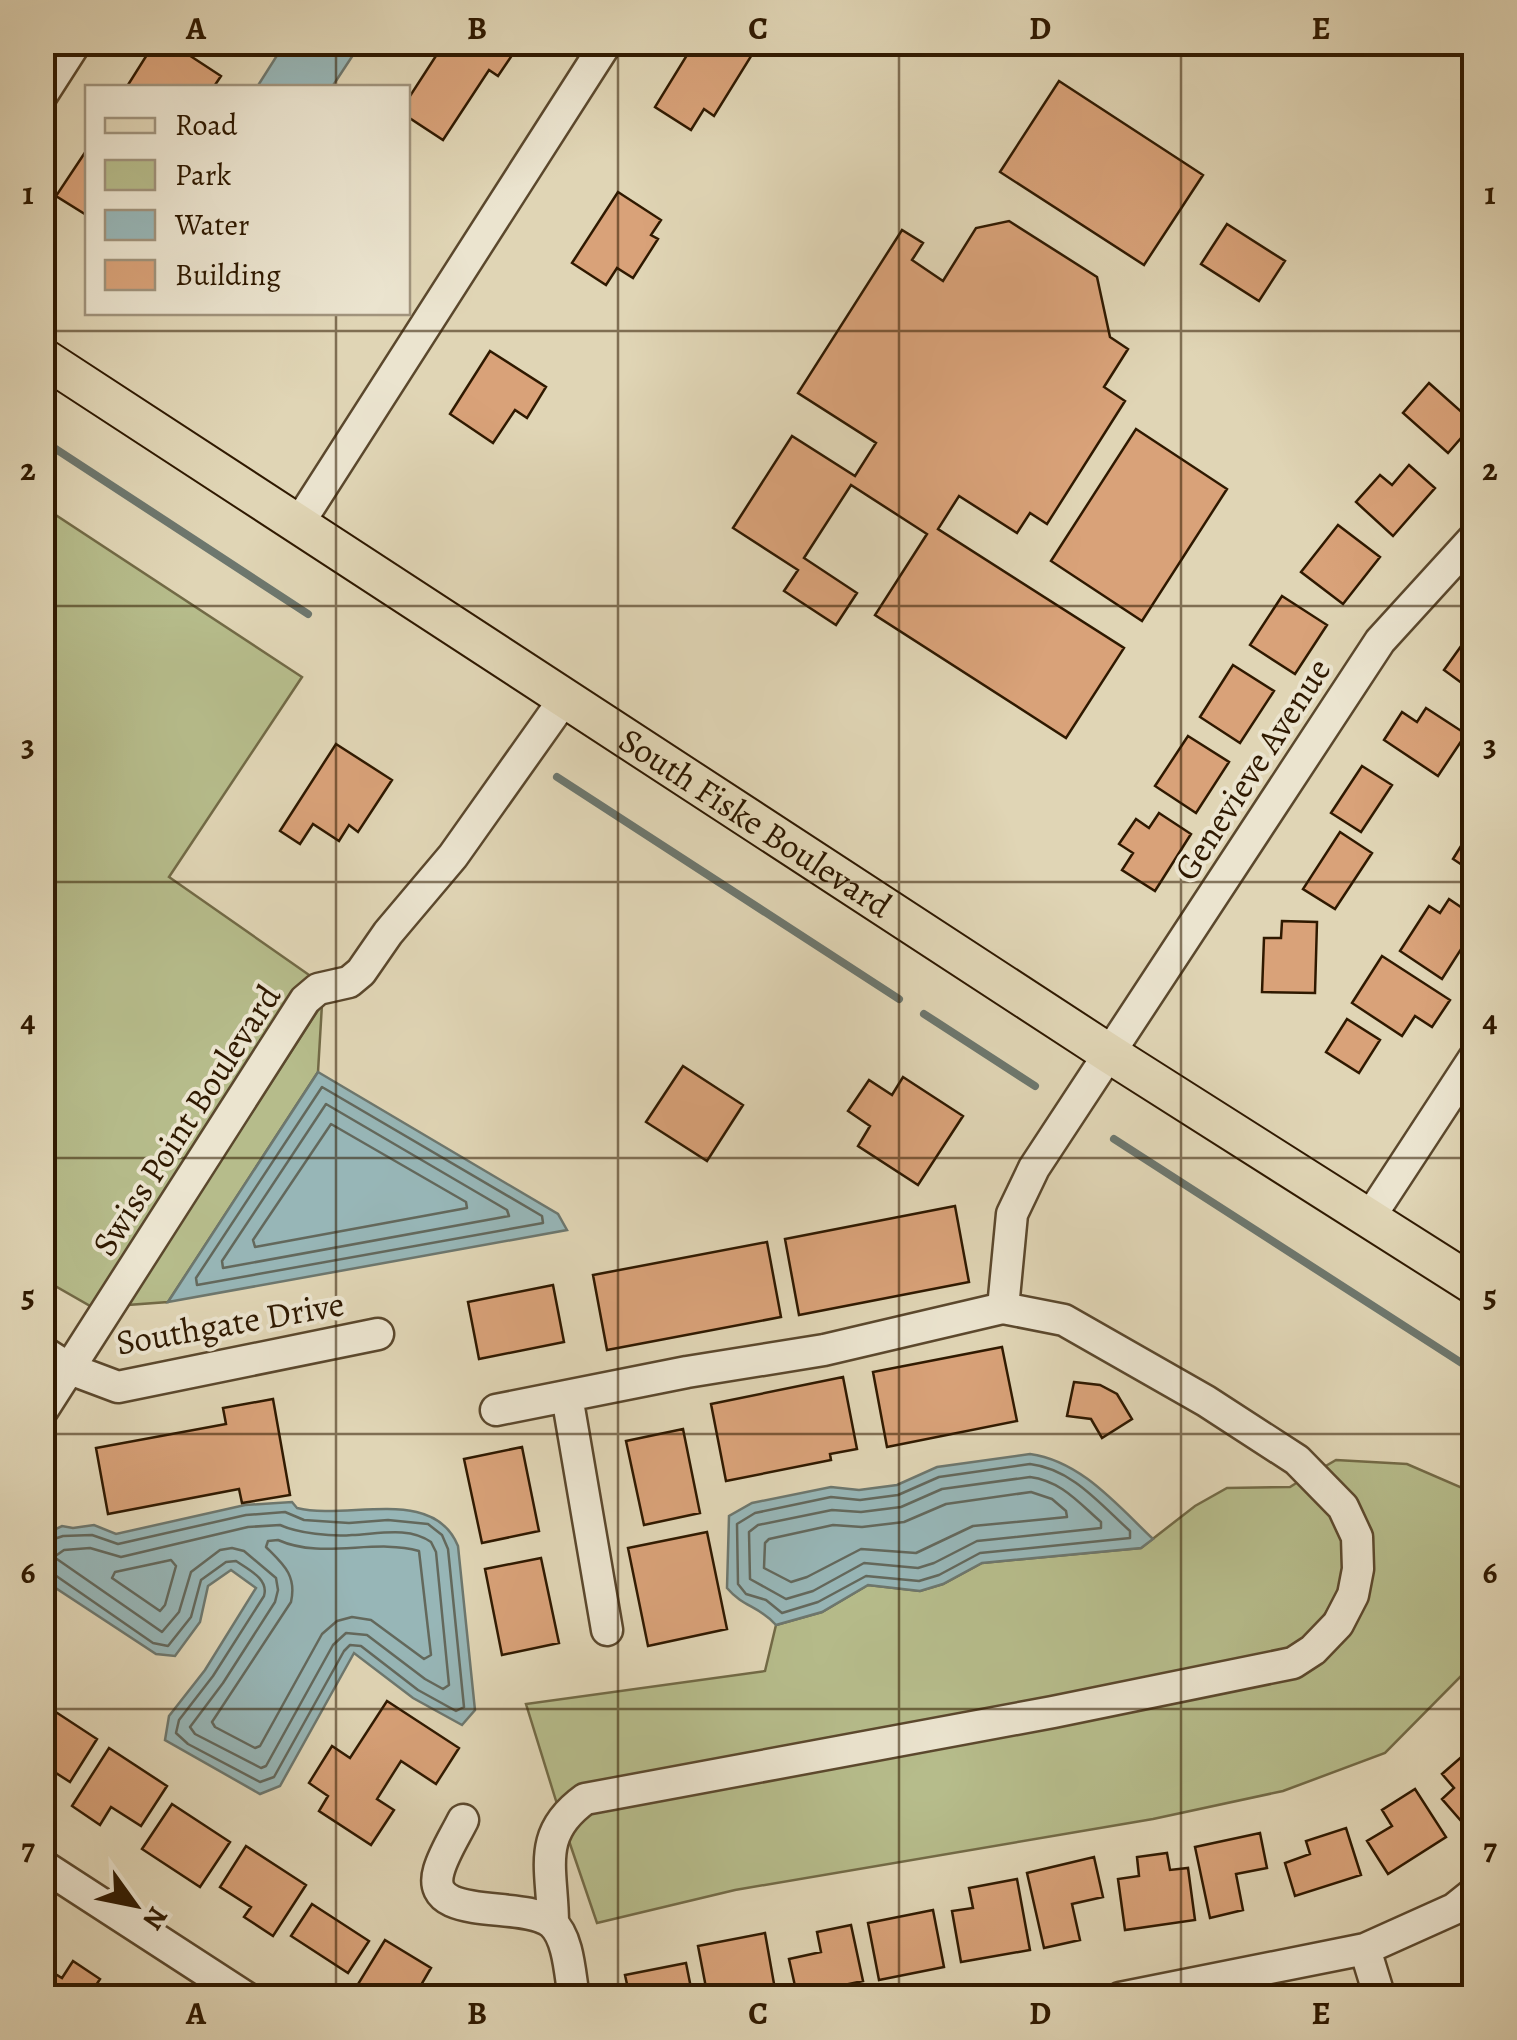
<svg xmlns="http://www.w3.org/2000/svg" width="1517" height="2040" font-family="Alegreya,serif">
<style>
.green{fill:#b6bc8b;stroke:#726a46;stroke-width:2.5}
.water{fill:#97b6b7;stroke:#6d776e;stroke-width:2.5}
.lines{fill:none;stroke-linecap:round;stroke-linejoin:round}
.shore{stroke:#63685c;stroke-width:2.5}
.stream{stroke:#6d776e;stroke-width:8}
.building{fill:#d9a279;stroke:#2f1900;stroke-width:2.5}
.minor-casing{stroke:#5b482d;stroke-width:35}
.major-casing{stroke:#2f1900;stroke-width:42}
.minor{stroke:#ebe4cf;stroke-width:30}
.major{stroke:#e0d5b5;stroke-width:38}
.grid{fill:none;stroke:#2f1900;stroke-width:2.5;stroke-opacity:0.55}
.labels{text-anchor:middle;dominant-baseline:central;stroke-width:8;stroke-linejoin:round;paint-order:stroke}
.street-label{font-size:35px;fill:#2f1900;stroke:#ebe4cf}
.neatline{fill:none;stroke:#2f1900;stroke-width:4}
.grid-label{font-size:32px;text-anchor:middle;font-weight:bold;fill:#2f1900}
</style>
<rect width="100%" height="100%" fill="#e0d5b5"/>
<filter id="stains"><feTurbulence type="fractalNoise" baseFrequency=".002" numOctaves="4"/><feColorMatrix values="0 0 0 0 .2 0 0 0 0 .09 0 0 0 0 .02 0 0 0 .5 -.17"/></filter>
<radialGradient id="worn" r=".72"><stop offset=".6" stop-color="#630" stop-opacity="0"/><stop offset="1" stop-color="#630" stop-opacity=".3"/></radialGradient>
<path class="green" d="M42 506 302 677 169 877 312 977 293 992 271 1024 92 1307 43 1279Z
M322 1004 318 1072 168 1302 127 1305Z
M1336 1460 1407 1464 1474 1493V1663L1385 1753 1283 1791 1153 1819 735 1890 597 1923 568 1838 572 1830 592 1812 1057 1725 1351 1631 1354 1499 1324 1467Z
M1301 1480C1311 1491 1325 1502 1333 1515 1363 1567 1330 1621 1287 1651L576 1789 557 1804 526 1704 765 1671 776 1625 822 1612 868 1585 920 1591 943 1584 982 1563 1141 1548 1195 1506 1227 1488 1290 1487Z"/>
<path class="water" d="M285 43V42L361 43 332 87H257Z
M318 1072 558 1214 567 1230 168 1302Z
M1030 1454C1081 1461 1117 1505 1153 1539L1141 1548 982 1563 943 1584 920 1591 868 1585 822 1612 776 1625C758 1605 744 1608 727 1588L729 1516 752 1503 831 1487 859 1490 897 1485 937 1467Z
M292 1502 297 1508C348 1521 433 1485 458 1546L475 1710 462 1725 413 1698 354 1653 280 1786 260 1794 165 1740 169 1716 205 1670 256 1588 231 1570 208 1586 200 1622 175 1656 156 1654 45 1581 43 1535 62 1526 73 1528 94 1525 116 1534 245 1505Z"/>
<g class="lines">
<path class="shore" d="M322 1087 542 1216 543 1223 197 1285 196 1278Z
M326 1104 507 1210 509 1216 223 1268 222 1261Z
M331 1124 466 1202 467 1208 255 1247 253 1240Z
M1030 1464C1072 1469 1100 1504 1130 1531V1538L980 1553 939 1575 919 1581 866 1576 818 1602 782 1613 766 1600 746 1594 738 1584 737 1524 755 1513 831 1497 860 1500 898 1495 939 1477Z
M1030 1477C1061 1481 1078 1502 1101 1522V1528L977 1541 934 1563 918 1568 864 1563 813 1591 786 1599 750 1579 749 1532 758 1525 832 1510 861 1512 901 1507 942 1489Z
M1031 1492 1052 1499 1066 1511 1067 1517 973 1526 916 1553 861 1549 807 1577 791 1582 764 1568 765 1543 769 1539 833 1525 862 1527 904 1522 946 1504Z
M280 1525C298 1533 332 1537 352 1535 378 1534 409 1526 431 1542L436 1552 449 1685 443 1689 425 1679 367 1635 346 1633 333 1645 266 1766 261 1768 195 1734 190 1727 223 1683 275 1602 278 1590 276 1578 244 1551 232 1548 220 1550 191 1572 179 1612 162 1632 54 1557 64 1550 90 1548 121 1557 248 1527Z
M278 1540C323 1560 374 1538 419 1551L431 1655 424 1659 371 1620 352 1617 337 1621 322 1634 260 1746 255 1748 215 1727 212 1722 291 1602C297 1575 283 1564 266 1547L268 1541Z
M42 1543 63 1536 92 1535 118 1544 246 1515 285 1512 304 1520 349 1523 388 1520 428 1524 442 1535 448 1549 464 1707 456 1711 418 1690 361 1646 350 1645 344 1651 274 1777 260 1782 188 1744 176 1733 179 1720 213 1676 264 1596C269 1579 249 1570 236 1561L226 1562 201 1580 191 1617 168 1646 153 1643 52 1573 42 1572
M171 1560 176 1566 165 1605 160 1611 112 1578 115 1572Z"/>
<path class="stream" d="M42 440 308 614
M557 777 899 999
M924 1014 1035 1086
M1114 1139 1474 1371"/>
</g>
<path class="building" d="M155 42H169L221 76 213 88H126Z
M456 42 519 45 498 76 489 70 443 140 408 117V99L443 45 451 50Z
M695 42H753L758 45 714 116 704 109 691 130 655 107Z
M1059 81 1203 175 1144 265 1000 172Z
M88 148V216L56 196Z
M618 192 661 220 651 235 658 239 633 278 617 268 606 285 572 263Z
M1009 221 1097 277 1110 337 1128 349 1104 387 1125 401 1047 524 1030 513 1017 533 959 496 938 529 1124 648 1066 738 875 615 927 534 851 485 804 558 857 593 836 625 784 591 798 570 733 528 792 436 855 476 876 443 798 393 902 230 923 243 912 260 943 281 976 228Z
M1227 224 1285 261 1259 301 1201 264Z
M490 351 546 387 527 418 515 410 493 443 450 414Z
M1429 383 1474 423 1448 453 1403 413Z
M1136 429 1227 489 1142 621 1051 561Z
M1409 465 1435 488 1393 536 1356 502 1380 475 1392 485Z
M1338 525 1380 557 1343 604 1301 572Z
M1282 596 1327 625 1295 674 1250 645Z
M1474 628V692L1444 670Z
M1233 665 1274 691 1240 743 1200 717Z
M1426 708 1466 734 1438 776 1384 740 1402 712 1417 722Z
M1188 736 1229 762 1196 813 1155 786Z
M336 744 392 780 358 832 349 825 339 841 313 824 300 844 280 831Z
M1362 766 1392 785 1361 832 1331 813Z
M1159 813 1191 834 1155 891 1122 870 1133 853 1119 844 1136 819 1149 828Z
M1474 825V873L1453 859Z
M1340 832 1372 853 1335 909 1303 889Z
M1449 899 1474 916V929L1442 979 1400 951 1429 906 1440 913Z
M1282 921 1317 922 1315 993 1262 992 1264 938H1281Z
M1382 956 1450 1000 1432 1027 1415 1016 1402 1036 1352 1003Z
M1347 1019 1380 1040 1359 1073 1326 1052Z
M683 1066 743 1105 707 1161 646 1122Z
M903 1077 963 1116 918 1185 858 1146 870 1126 848 1111 869 1080 892 1095Z
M955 1206 969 1282 799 1315 785 1239Z
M767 1242 781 1317 607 1350 593 1275Z
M553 1285 564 1342 479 1359 468 1302Z
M1002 1347 1017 1421 887 1447 873 1372Z
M843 1377 857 1449 830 1454 831 1460 726 1481 711 1404Z
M1074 1382 1100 1385 1117 1394 1132 1419 1102 1438 1091 1419 1067 1416Z
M273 1399 290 1495 242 1503 239 1489 108 1514 96 1448 226 1424 223 1408Z
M683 1429 700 1513 644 1525 626 1441Z
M522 1447 539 1531 482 1543 464 1459Z
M707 1532 727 1629 648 1646 628 1548Z
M541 1558 559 1643 502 1655 485 1569Z
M387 1701 459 1748 436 1784 401 1761 377 1799 394 1810 371 1845 319 1811 328 1796 309 1783 332 1746 350 1758Z
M42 1703 97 1739 70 1782 42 1764Z
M1474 1746V1812L1462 1822 1442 1799 1454 1788 1442 1774Z
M109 1748 167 1786 141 1826 111 1807 100 1825 72 1806Z
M1415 1789 1446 1837 1388 1874 1367 1841 1392 1826 1382 1810Z
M172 1804 230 1842 200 1887 142 1849Z
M1346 1828 1361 1875 1295 1896 1285 1863 1310 1854 1306 1841Z
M1260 1833 1267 1868 1236 1874 1243 1910 1210 1918 1195 1847Z
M246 1846 306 1885 273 1936 244 1917 251 1907 220 1887Z
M1167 1853 1170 1870 1188 1868 1195 1920 1125 1930 1118 1879 1139 1876 1137 1857Z
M1094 1857 1103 1897 1072 1904 1080 1940 1044 1948 1027 1873Z
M1017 1879 1030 1950 961 1962 952 1911 973 1908 969 1888Z
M312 1904 369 1941 348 1973 291 1936Z
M933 1910 944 1967 879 1980 868 1923Z
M851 1925 863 1981 797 1995 789 1959 821 1952 817 1932Z
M765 1933 776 1995 708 1998 698 1946Z
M385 1940 431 1968 421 1985 436 1994 434 1998H369L355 1989Z
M73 1961 100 1979 88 1998H42V1966L62 1978Z
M686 1963 693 1998H630L625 1975Z
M456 1988 517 1998H455Z"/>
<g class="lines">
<g class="minor-casing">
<path id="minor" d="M42 95 76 42
M297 526 607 42
M1370 1217 1474 1058
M1003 1308 1012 1214 1034 1168 1380 641 1474 538
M42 1351 70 1369 118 1387 378 1334
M567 1396 607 1630
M496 1410 687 1372 824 1350 1003 1308 1064 1320 1206 1401 1297 1460 1343 1507 1357 1537 1358 1569 1353 1595 1338 1624 1313 1650 1293 1663 1053 1712 585 1799C535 1835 553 1870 553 1924
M42 1411 305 1000 318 989 349 982 361 972 388 933 453 856 565 698
M463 1820C455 1836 444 1853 439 1870 423 1924 524 1899 552 1923 569 1938 570 1976 574 1998
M42 1865 247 1998
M1365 1949 1380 1998
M1120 1998 1365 1949 1454 1909 1474 1893"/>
</g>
<g class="major-casing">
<g id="major">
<path id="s1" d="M42 357 1110 1054 1474 1285"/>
</g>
</g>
<use href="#minor" class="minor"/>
<use href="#major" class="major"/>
</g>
<path class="grid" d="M336 42V88M618 42V1998M899 42V1998M1181 42V1998M336 312V1998M42 331H1474M42 606H1474M42 882H1474M42 1158H1474M42 1434H1474M42 1709H1474"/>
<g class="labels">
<g class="street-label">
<text transform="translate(1252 769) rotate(-57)">Genevieve Avenue</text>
<text stroke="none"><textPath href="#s1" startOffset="852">South Fiske Boulevard</textPath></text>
<text transform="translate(186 1120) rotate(-57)">Swiss Point Boulevard</text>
<text transform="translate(230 1323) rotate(-10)">Southgate Drive</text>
</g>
</g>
<rect width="1517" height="2040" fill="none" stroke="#e0d5b5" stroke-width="110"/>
<rect x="85" y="85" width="325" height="230" fill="#ebe4cf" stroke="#a0937c" stroke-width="2.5"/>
<rect x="105" y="118" width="50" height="15" fill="#e0d5b5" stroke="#a0937c" stroke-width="2.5"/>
<text x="175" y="135" font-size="30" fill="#2f1900">Road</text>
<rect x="105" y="160" width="50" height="30" fill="#b6bc8b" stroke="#a0937c" stroke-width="2.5"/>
<text x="175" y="185" font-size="30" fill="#2f1900">Park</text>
<rect x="105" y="210" width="50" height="30" fill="#97b6b7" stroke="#a0937c" stroke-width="2.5"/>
<text x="175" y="235" font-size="30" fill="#2f1900">Water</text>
<rect x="105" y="260" width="50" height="30" fill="#d9a279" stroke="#a0937c" stroke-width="2.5"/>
<text x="175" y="285" font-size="30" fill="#2f1900">Building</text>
<g transform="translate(135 1905) rotate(123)" stroke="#ebe4cf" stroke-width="8" paint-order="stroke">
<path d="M0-8L18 38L0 25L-18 38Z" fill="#2f1900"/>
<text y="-15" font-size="28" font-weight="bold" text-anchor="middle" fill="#2f1900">N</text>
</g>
<rect x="55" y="55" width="1407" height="1930" class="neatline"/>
<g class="grid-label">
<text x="196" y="39">A</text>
<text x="477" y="39">B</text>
<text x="758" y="39">C</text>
<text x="1040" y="39">D</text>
<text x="1321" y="39">E</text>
<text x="28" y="204">1</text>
<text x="1490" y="204">1</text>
<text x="28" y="480">2</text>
<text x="1490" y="480">2</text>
<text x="28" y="756">3</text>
<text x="1490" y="756">3</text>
<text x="28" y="1031">4</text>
<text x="1490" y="1031">4</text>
<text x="28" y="1307">5</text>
<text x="1490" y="1307">5</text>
<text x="28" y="1583">6</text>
<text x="1490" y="1583">6</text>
<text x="28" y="1859">7</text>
<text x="1490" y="1859">7</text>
<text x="196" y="2024">A</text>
<text x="477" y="2024">B</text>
<text x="758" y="2024">C</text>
<text x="1040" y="2024">D</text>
<text x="1321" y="2024">E</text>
</g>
<rect width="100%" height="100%" filter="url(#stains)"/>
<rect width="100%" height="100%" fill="url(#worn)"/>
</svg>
